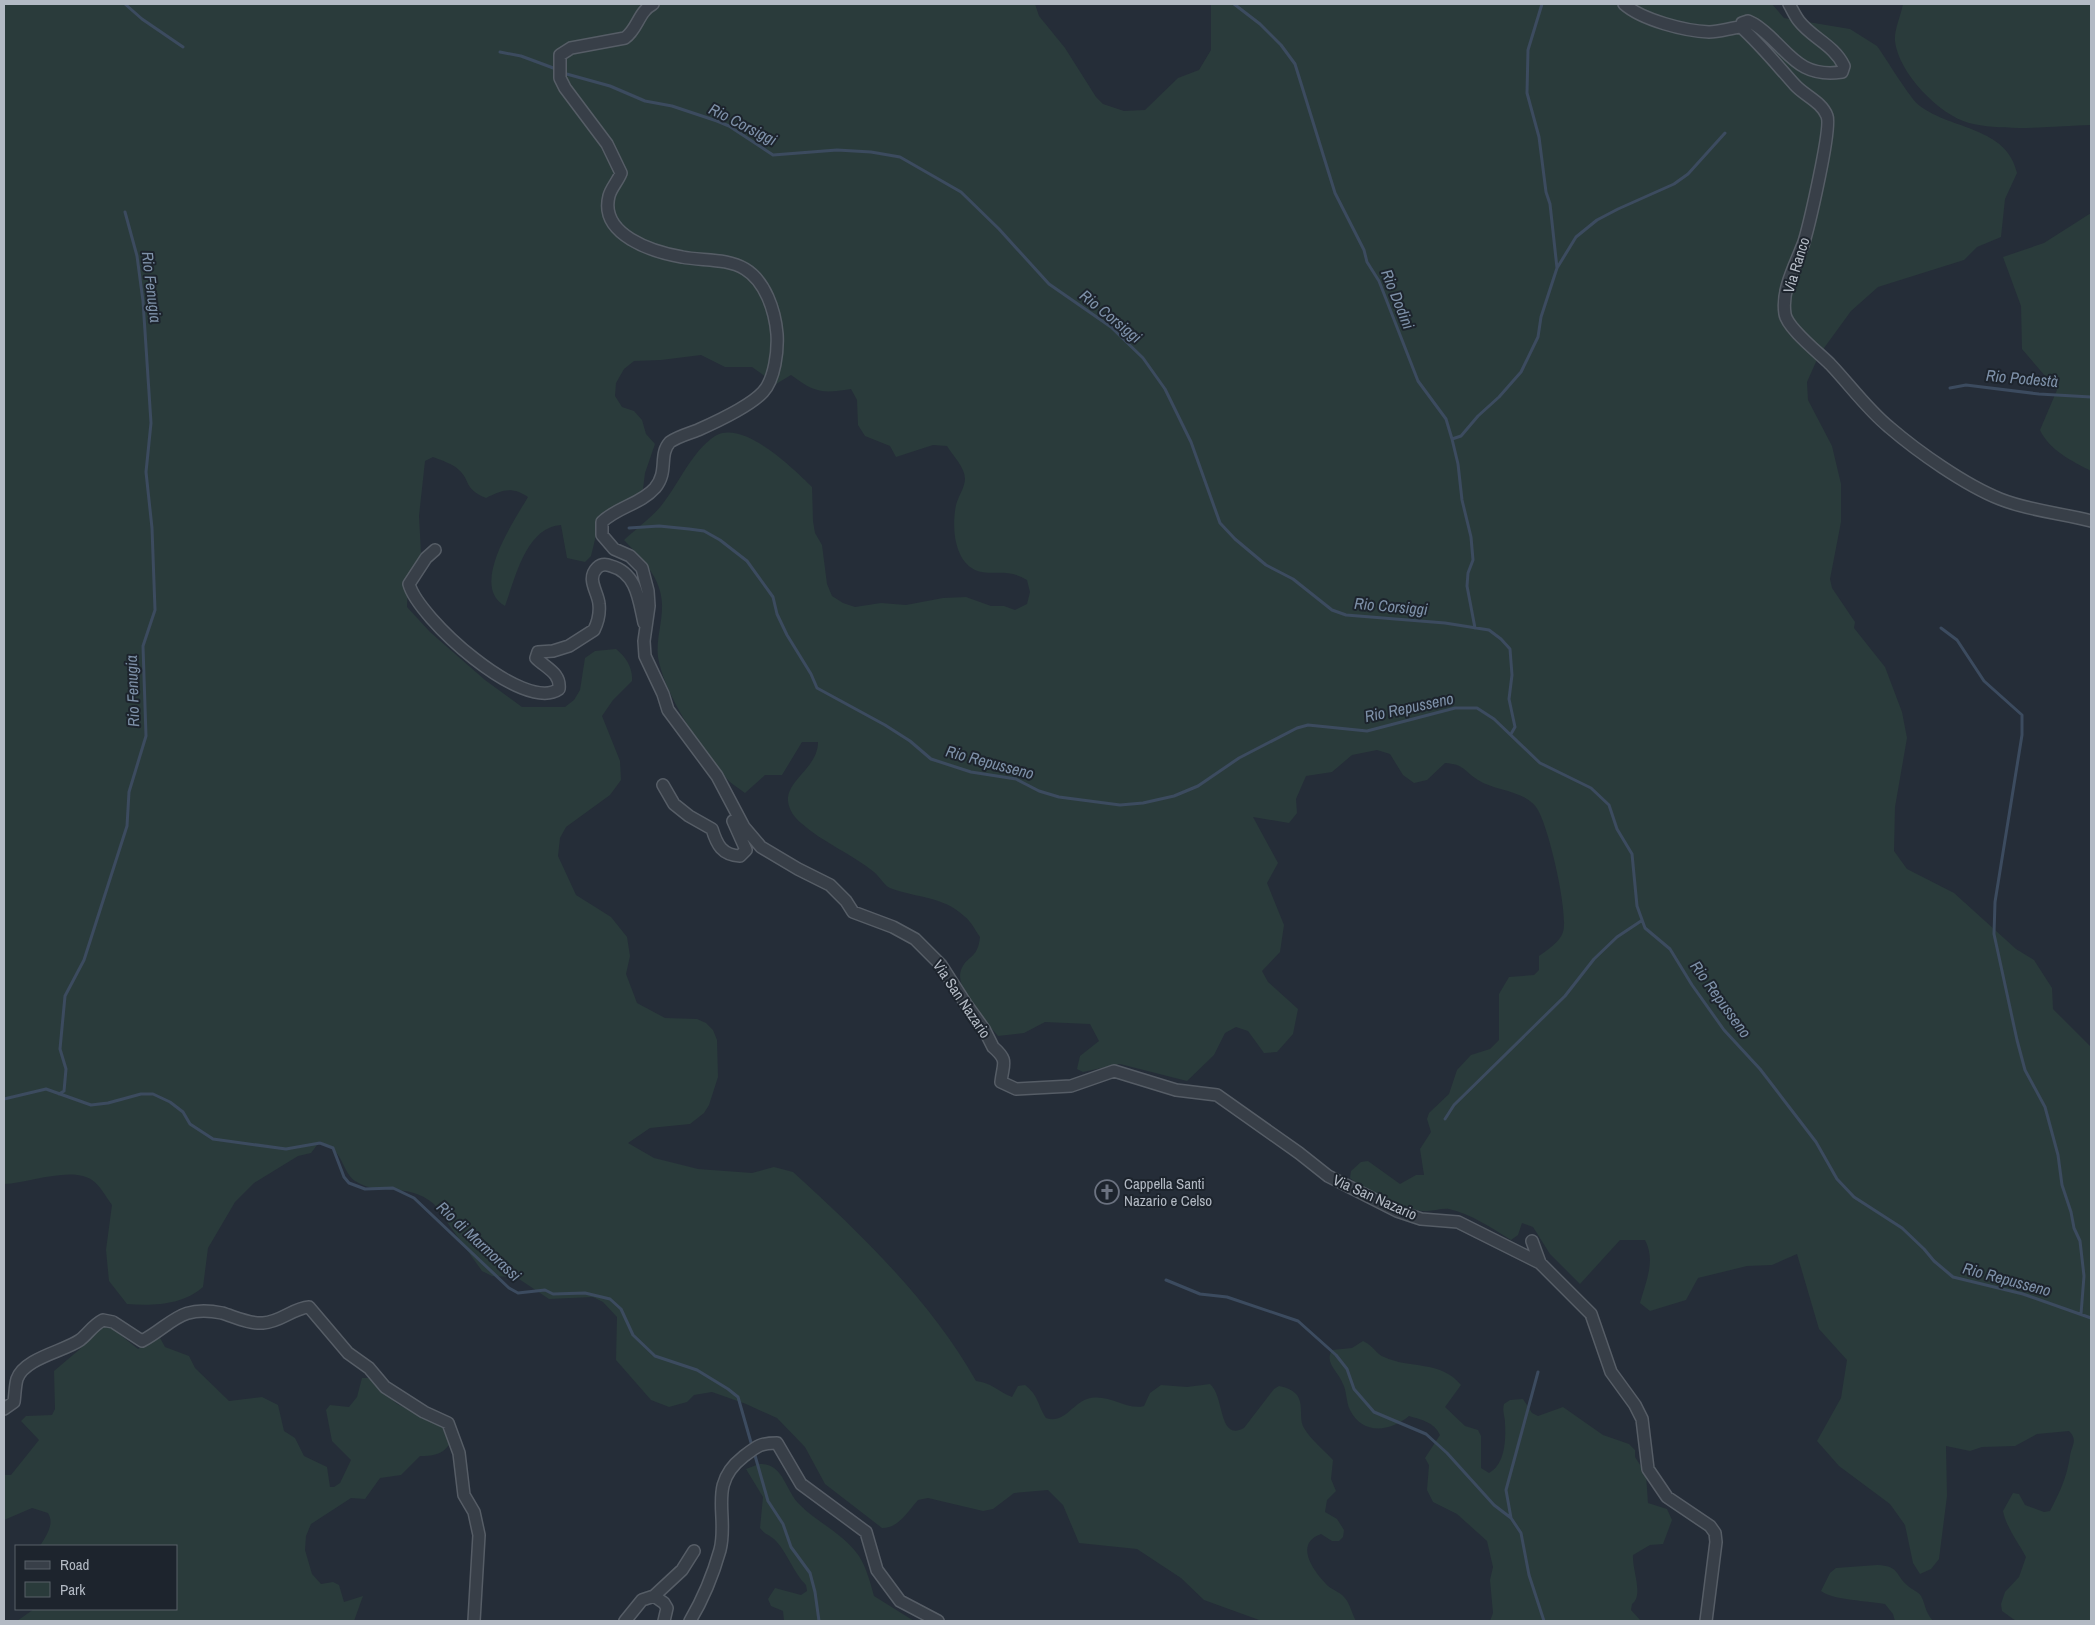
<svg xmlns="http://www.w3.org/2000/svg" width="2095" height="1625" font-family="'Archivo Narrow',sans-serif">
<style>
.green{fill:#2a3b3b}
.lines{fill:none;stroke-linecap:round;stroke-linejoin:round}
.stream{stroke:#3c4b5f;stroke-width:3}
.minor-casing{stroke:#565d66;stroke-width:14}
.minor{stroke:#383f48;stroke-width:11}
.labels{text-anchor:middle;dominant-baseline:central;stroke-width:4;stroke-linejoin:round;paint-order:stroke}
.street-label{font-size:15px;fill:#b3bac4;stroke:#1d242d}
.poi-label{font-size:15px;fill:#b3bac4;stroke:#1d242d;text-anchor:start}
.water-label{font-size:16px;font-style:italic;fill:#7e91a9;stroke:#1d242d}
</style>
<rect width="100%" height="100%" fill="#252d38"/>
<path class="green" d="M4 4H1035L1039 16 1065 48 1096 97 1103 104 1124 111 1145 110 1178 78 1199 70 1211 50V4H1772L1784 18 1850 29 1877 46C1886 58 1910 99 1920 106 1952 130 2007 127 2017 173L2005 199 2001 237 1977 247 1964 260 1878 287 1851 311 1819 355 1807 382 1808 400 1832 446 1841 484V522L1830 579 1832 588 1855 622 1854 628 1885 667 1902 712 1907 738 1895 807 1894 851 1907 869 1954 893 2016 949 2034 960 2052 988 2053 1009 2091 1047 2090 1621H2016L2002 1611 2001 1604 2005 1592 2019 1577 2026 1557C2018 1542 2006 1527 2003 1511L2013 1493 2019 1494 2025 1505 2044 1512 2050 1511C2060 1492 2067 1477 2070 1456 2072 1445 2078 1440 2069 1431L2037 1434 2015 1446 1982 1447 1970 1451 1946 1446 1947 1496 1939 1559 1931 1569 1920 1574 1913 1563 1905 1525 1890 1504 1839 1466 1817 1441 1841 1398 1847 1360 1819 1329 1797 1254 1772 1265 1747 1266 1698 1278 1686 1300 1650 1311 1640 1303C1646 1281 1656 1261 1645 1240H1620L1580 1284 1550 1254 1533 1227 1522 1223 1518 1235 1511 1240C1492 1228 1471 1214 1449 1209 1441 1208 1431 1212 1422 1211 1395 1208 1371 1196 1350 1178L1351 1171 1361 1162 1368 1161 1400 1184 1416 1175H1424L1420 1149 1431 1132 1427 1119 1429 1113 1449 1094 1457 1070 1471 1055 1490 1049 1499 1040V994L1509 977 1534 975 1539 970V956C1547 950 1560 942 1563 932 1569 914 1548 822 1536 807 1523 790 1495 791 1478 780 1464 771 1464 764 1445 763L1427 780 1414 783 1403 775 1390 754 1377 750 1352 755 1332 772 1306 776 1296 799 1297 813 1289 823 1253 817 1278 863 1267 883 1284 925 1280 952 1262 971 1268 982 1298 1009 1293 1034 1277 1052 1264 1053 1248 1031 1236 1027 1225 1033 1214 1055 1187 1081 1120 1064 1083 1072 1077 1069 1080 1056 1099 1041 1090 1024 1045 1022 1024 1033 998 1036C986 1021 954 990 961 970 967 955 978 959 980 937 975 930 971 921 964 916 943 896 916 898 890 888 884 885 880 877 874 872 852 854 822 842 801 823 794 817 789 810 788 801 787 779 818 768 818 742H802L782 775H765L745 793C739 788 731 784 727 779 702 751 664 694 658 657 656 640 662 624 662 607 663 579 642 559 624 540 636 529 651 518 661 506 679 484 691 452 715 436 743 419 794 469 812 487L813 521 815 533 822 545 827 584 832 596 843 603 855 607 881 603 906 605 943 598 966 597 991 606H1004L1015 610 1027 604 1030 592 1027 580C1006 567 991 577 975 570 953 559 952 525 956 505 958 497 965 487 965 479 965 467 953 456 947 446L933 445 896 457 890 446 865 436 858 425 857 400 851 389C821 394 814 392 791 375L776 384 752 367H725L701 355 661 360 634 361 624 369 616 383 615 396 622 407 634 411 642 420 646 434 655 444 645 473 643 489 635 497 610 509 600 519 591 556 585 562 567 558 561 525C526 527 515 579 505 606 469 586 514 521 528 497 512 486 502 490 486 498 463 488 471 481 459 470 453 464 441 460 433 457L425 461 419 516 421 553 408 579 407 607 430 632 485 680 522 707H565L574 700 580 690 585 658 595 651 616 649C626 657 633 668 632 681L613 700 602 716 620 761 621 780 610 795 566 827 560 838 558 856 576 895 611 917 627 937 630 956 626 974 637 1003 665 1018 697 1019 706 1023 713 1030 717 1040 718 1077 709 1105 704 1113 690 1124 650 1128 628 1143 654 1158 698 1169 752 1173 774 1167 793 1172C860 1233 931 1301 976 1381 992 1383 997 1391 1012 1397L1018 1386 1025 1385C1039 1396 1037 1404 1046 1418 1064 1424 1071 1405 1087 1399 1108 1392 1127 1411 1144 1406L1150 1393 1161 1385 1187 1387 1210 1384C1225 1397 1218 1442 1244 1428L1274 1389 1279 1386C1311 1392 1296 1414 1304 1428 1311 1440 1324 1450 1333 1460L1331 1479 1336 1491 1327 1500 1325 1512 1337 1519 1344 1530 1343 1537 1339 1541H1332L1321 1534C1293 1544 1314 1572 1328 1586 1333 1590 1340 1592 1344 1597 1350 1603 1352 1614 1356 1621H1262L1204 1600 1181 1578 1137 1549 1079 1543 1063 1505 1048 1490 1014 1493 993 1509 983 1511 928 1498 918 1500C907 1512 899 1528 882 1528L825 1484 805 1447 777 1418 746 1404 712 1392 694 1395 687 1402 669 1407 651 1400 616 1360 617 1317 603 1302 593 1297 549 1299 516 1277 492 1276 482 1271 434 1204C405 1180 382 1198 355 1181 347 1176 343 1162 338 1155 334 1149 326 1145 320 1141L311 1153 298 1156 254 1183 235 1202 208 1248 203 1287C183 1305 153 1306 127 1304L109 1281 106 1250 112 1205C106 1197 100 1185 92 1180 71 1166 29 1183 4 1184Z
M1903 4H2091V125C2054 126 2005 132 1969 123 1939 115 1898 72 1895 41 1894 30 1901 15 1903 4Z
M2091 213V471C2072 461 2049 450 2040 430L2057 390 2022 349 2021 306 2003 257 2044 243Z
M108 1325 138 1349 159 1336 165 1347 189 1356 195 1368 229 1401 262 1397 278 1405 284 1431 295 1438 304 1456 327 1467 330 1487H334L340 1483 351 1460 332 1441 326 1410 330 1405 349 1407 357 1397 362 1378H369L397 1404 442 1426 449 1445C442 1455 431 1456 420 1456L401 1475 380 1478 365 1499 351 1498 311 1524 306 1536 305 1550 312 1574 321 1584 333 1582 339 1585 344 1602 363 1596 354 1621H17L34 1609H176V1546H40C46 1536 55 1524 48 1513L32 1508 4 1520V1475H11L39 1440 21 1421 26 1416 52 1415 55 1409 54 1371 80 1349 96 1330 102 1326Z
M1363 1341C1374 1346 1376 1354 1384 1357 1409 1369 1441 1360 1461 1385L1445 1407 1465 1426 1478 1430 1481 1436V1468L1489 1473C1505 1465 1506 1440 1505 1423 1505 1416 1502 1412 1504 1404L1510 1400 1523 1399 1532 1413 1538 1416 1563 1407 1603 1435 1629 1444 1635 1450V1457L1646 1474 1648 1503 1667 1509 1672 1520 1663 1544 1650 1545 1633 1555C1632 1570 1644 1596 1632 1604L1631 1610 1641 1621H1490L1493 1613 1490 1580 1493 1567 1487 1541 1457 1514 1433 1502 1427 1490 1429 1465 1425 1458 1440 1435C1434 1422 1422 1420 1409 1416 1390 1432 1362 1435 1350 1410 1346 1402 1347 1392 1343 1384 1338 1371 1324 1363 1332 1350L1352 1348Z
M759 1464C784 1463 785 1491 800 1505 818 1523 844 1534 859 1556 867 1569 870 1582 874 1596L914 1621H784L783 1611 771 1606 768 1599 775 1588 801 1595 807 1591 806 1585C793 1572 788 1554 776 1541 771 1535 765 1535 760 1528L763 1497 746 1469Z
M1877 1565C1900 1566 1894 1574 1908 1586 1912 1590 1918 1591 1921 1596 1926 1605 1924 1610 1933 1621H1895L1893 1614 1885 1604C1869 1601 1832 1600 1821 1591L1830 1573 1836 1568Z"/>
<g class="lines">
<path class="stream" d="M125 4 142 19 183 47
M1234 4 1260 24 1281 45 1295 64 1335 193 1364 250 1367 262 1379 281 1418 381 1446 419 1452 439 1458 464 1462 500 1471 537 1473 560 1468 573 1467 586 1475 628
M500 52 521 56 556 69
M563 73 610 86 645 101 672 106 717 121 729 126 773 155 837 150 871 152 900 157 961 192 999 229 1049 284 1111 327 1143 358 1165 389 1191 442 1220 523 1235 539 1266 565 1293 579 1332 610 1346 615 1445 623 1489 630 1501 639 1510 649 1512 675 1509 699 1515 727 1511 734
M1557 268 1576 237 1597 220 1618 209 1674 184 1688 174 1725 133
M1950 388 1966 385 2039 394 2091 397
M1452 439 1461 436 1478 416 1499 397 1521 372 1538 337 1541 317 1557 268 1550 204 1546 192 1539 137 1527 93 1528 50 1542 4
M629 528 659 526 689 529 704 531 720 540 747 561 773 597 777 614 787 635 811 674 817 688 885 725 910 741 931 759 971 772 1016 779 1039 791 1059 797 1120 805 1143 803 1174 796 1198 786 1239 758 1297 728 1308 725 1367 731 1455 708H1477L1494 719 1540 763 1591 788 1609 805 1617 829 1632 854 1637 906 1645 928 1670 949 1692 985 1724 1030 1760 1069 1816 1142 1837 1179 1854 1197 1902 1228 1924 1249 1934 1261 1953 1277 2023 1294 2091 1318
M1941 628 1957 640 1984 681 2022 715V735L1995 902 1994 934 2017 1040 2025 1070 2045 1107 2058 1155 2062 1185 2071 1212 2074 1228 2080 1241 2084 1276 2081 1314
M59 1094 64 1091 66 1069 60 1049 65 996 84 960 127 826 129 792 146 736 143 646 155 610 152 528 146 472 151 423 143 301 137 256 125 212
M4 1099 46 1089 91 1105 108 1103 141 1094H153L170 1102 183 1112 190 1124 213 1139 286 1149 320 1143 333 1148 344 1177 349 1183 365 1189 393 1188 414 1198 509 1288 518 1293 545 1290 553 1294 585 1293 610 1299 621 1309 633 1335 655 1356 697 1370 728 1389 738 1397 752 1446
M1445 1119 1454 1105 1565 996 1594 959 1617 937 1641 921
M1166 1280 1200 1294 1227 1297 1298 1321 1336 1355 1347 1369 1354 1389 1374 1412 1426 1434 1447 1453 1494 1505 1511 1518
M1538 1372 1506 1490 1511 1518 1521 1533 1529 1575 1544 1621
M754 1452 768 1501 783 1524 791 1547 810 1573 815 1592 819 1621"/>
<g class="minor-casing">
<path id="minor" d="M653 4C638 12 638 29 625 38L571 48 560 55V78L565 88 607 144 621 173C618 181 611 188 609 196 599 235 653 252 682 257 702 261 727 258 745 269 765 281 775 310 777 334 778 350 775 379 763 392 750 406 716 422 698 430 688 434 679 436 670 442 658 455 669 471 655 488 641 504 617 507 602 522V535L614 549 630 556 642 568 648 591 649 606 644 641 645 656 663 694 668 710 717 776 744 827 761 847 798 869 830 885 846 901 853 912 893 927 915 939 941 965 966 1004 984 1029 993 1047C1009 1061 1003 1063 1001 1082L1016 1089 1071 1086 1114 1071 1176 1090 1217 1095 1299 1153 1328 1176 1397 1211 1421 1219 1458 1222 1540 1263 1591 1314 1611 1372 1635 1405 1642 1419 1648 1469 1667 1497 1710 1526 1715 1533 1716 1542 1706 1621
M1624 4C1642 20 1685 31 1709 32 1720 32 1730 28 1741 27 1761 45 1777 65 1795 85 1805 96 1822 102 1827 116 1832 128 1809 225 1804 242 1796 264 1781 289 1785 314 1787 328 1819 353 1830 364 1850 385 1867 409 1889 427 1918 452 1965 485 2000 499 2030 511 2061 513 2091 521
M1741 27 1742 23 1748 21 1754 24C1787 45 1794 79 1842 72L1844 66C1834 45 1812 38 1799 21 1795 16 1792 9 1789 4
M435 550 426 558 409 584C418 618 524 714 559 689 561 673 546 668 536 658L538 652 553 651 569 646 594 630C598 622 600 613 599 604 598 592 586 579 597 568 601 564 606 564 611 566 637 573 639 601 644 623
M663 785 674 804 689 816 712 829C717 845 722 855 740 856L746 850 733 821
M1532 1241 1540 1263
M4 1409 14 1402C15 1395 15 1386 17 1379 24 1358 65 1351 80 1340 88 1334 93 1325 103 1320L113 1322 142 1341C172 1325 180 1304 222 1313 235 1317 249 1324 263 1323 281 1322 293 1308 309 1307L348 1353 369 1368 385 1387 424 1412 448 1423 459 1453 464 1495 474 1512 479 1535 474 1621
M654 1596 682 1570 694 1551
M625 1621 642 1600 654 1596 664 1603 667 1608 664 1621
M690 1621C703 1599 713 1575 720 1550 729 1515 707 1485 743 1457 757 1446 760 1443 777 1443L801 1484 866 1532 877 1570 900 1601 938 1621"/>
</g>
<use href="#minor" class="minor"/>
</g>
<defs>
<g id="church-ring" transform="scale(1.25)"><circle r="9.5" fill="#1d242d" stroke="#6b7280" stroke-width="1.5"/><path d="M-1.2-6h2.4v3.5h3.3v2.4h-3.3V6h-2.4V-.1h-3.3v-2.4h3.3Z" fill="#6b7280"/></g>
</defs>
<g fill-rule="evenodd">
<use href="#church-ring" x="1107" y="1192"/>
</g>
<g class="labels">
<g class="street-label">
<text transform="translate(1796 265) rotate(-73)">Via Ranco</text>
<text transform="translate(962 999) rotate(56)">Via San Nazario</text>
<text transform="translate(1375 1197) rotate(24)">Via San Nazario</text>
</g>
<g class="poi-label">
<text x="1124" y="1183">Cappella Santi<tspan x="1124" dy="17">Nazario e Celso</tspan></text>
</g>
<g class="water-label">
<text transform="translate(743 124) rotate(27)">Rio Corsiggi</text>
<text transform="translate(152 287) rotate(83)">Rio Fenugia</text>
<text transform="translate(1398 299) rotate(68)">Rio Dodini</text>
<text transform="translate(1111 316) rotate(39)">Rio Corsiggi</text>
<text transform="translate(2022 378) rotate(5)">Rio Podestà</text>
<text transform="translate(1391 606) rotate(5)">Rio Corsiggi</text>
<text transform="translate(132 691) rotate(-92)">Rio Fenugia</text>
<text transform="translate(1409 707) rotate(-12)">Rio Repusseno</text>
<text transform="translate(990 762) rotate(15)">Rio Repusseno</text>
<text transform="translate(1721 999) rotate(54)">Rio Repusseno</text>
<text transform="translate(479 1241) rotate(43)">Rio di Marmorassi</text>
<text transform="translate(2007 1279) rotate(15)">Rio Repusseno</text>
</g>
</g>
<rect width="2095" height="1625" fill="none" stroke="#b3bac4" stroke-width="10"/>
<rect x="15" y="1545" width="162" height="65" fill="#1d242d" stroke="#596069"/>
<rect x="25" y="1561" width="25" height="8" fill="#383f48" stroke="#596069"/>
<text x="60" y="1570" font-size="15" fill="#b3bac4">Road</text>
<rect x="25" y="1582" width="25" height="15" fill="#2a3b3b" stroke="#596069"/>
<text x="60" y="1595" font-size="15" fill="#b3bac4">Park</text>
</svg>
